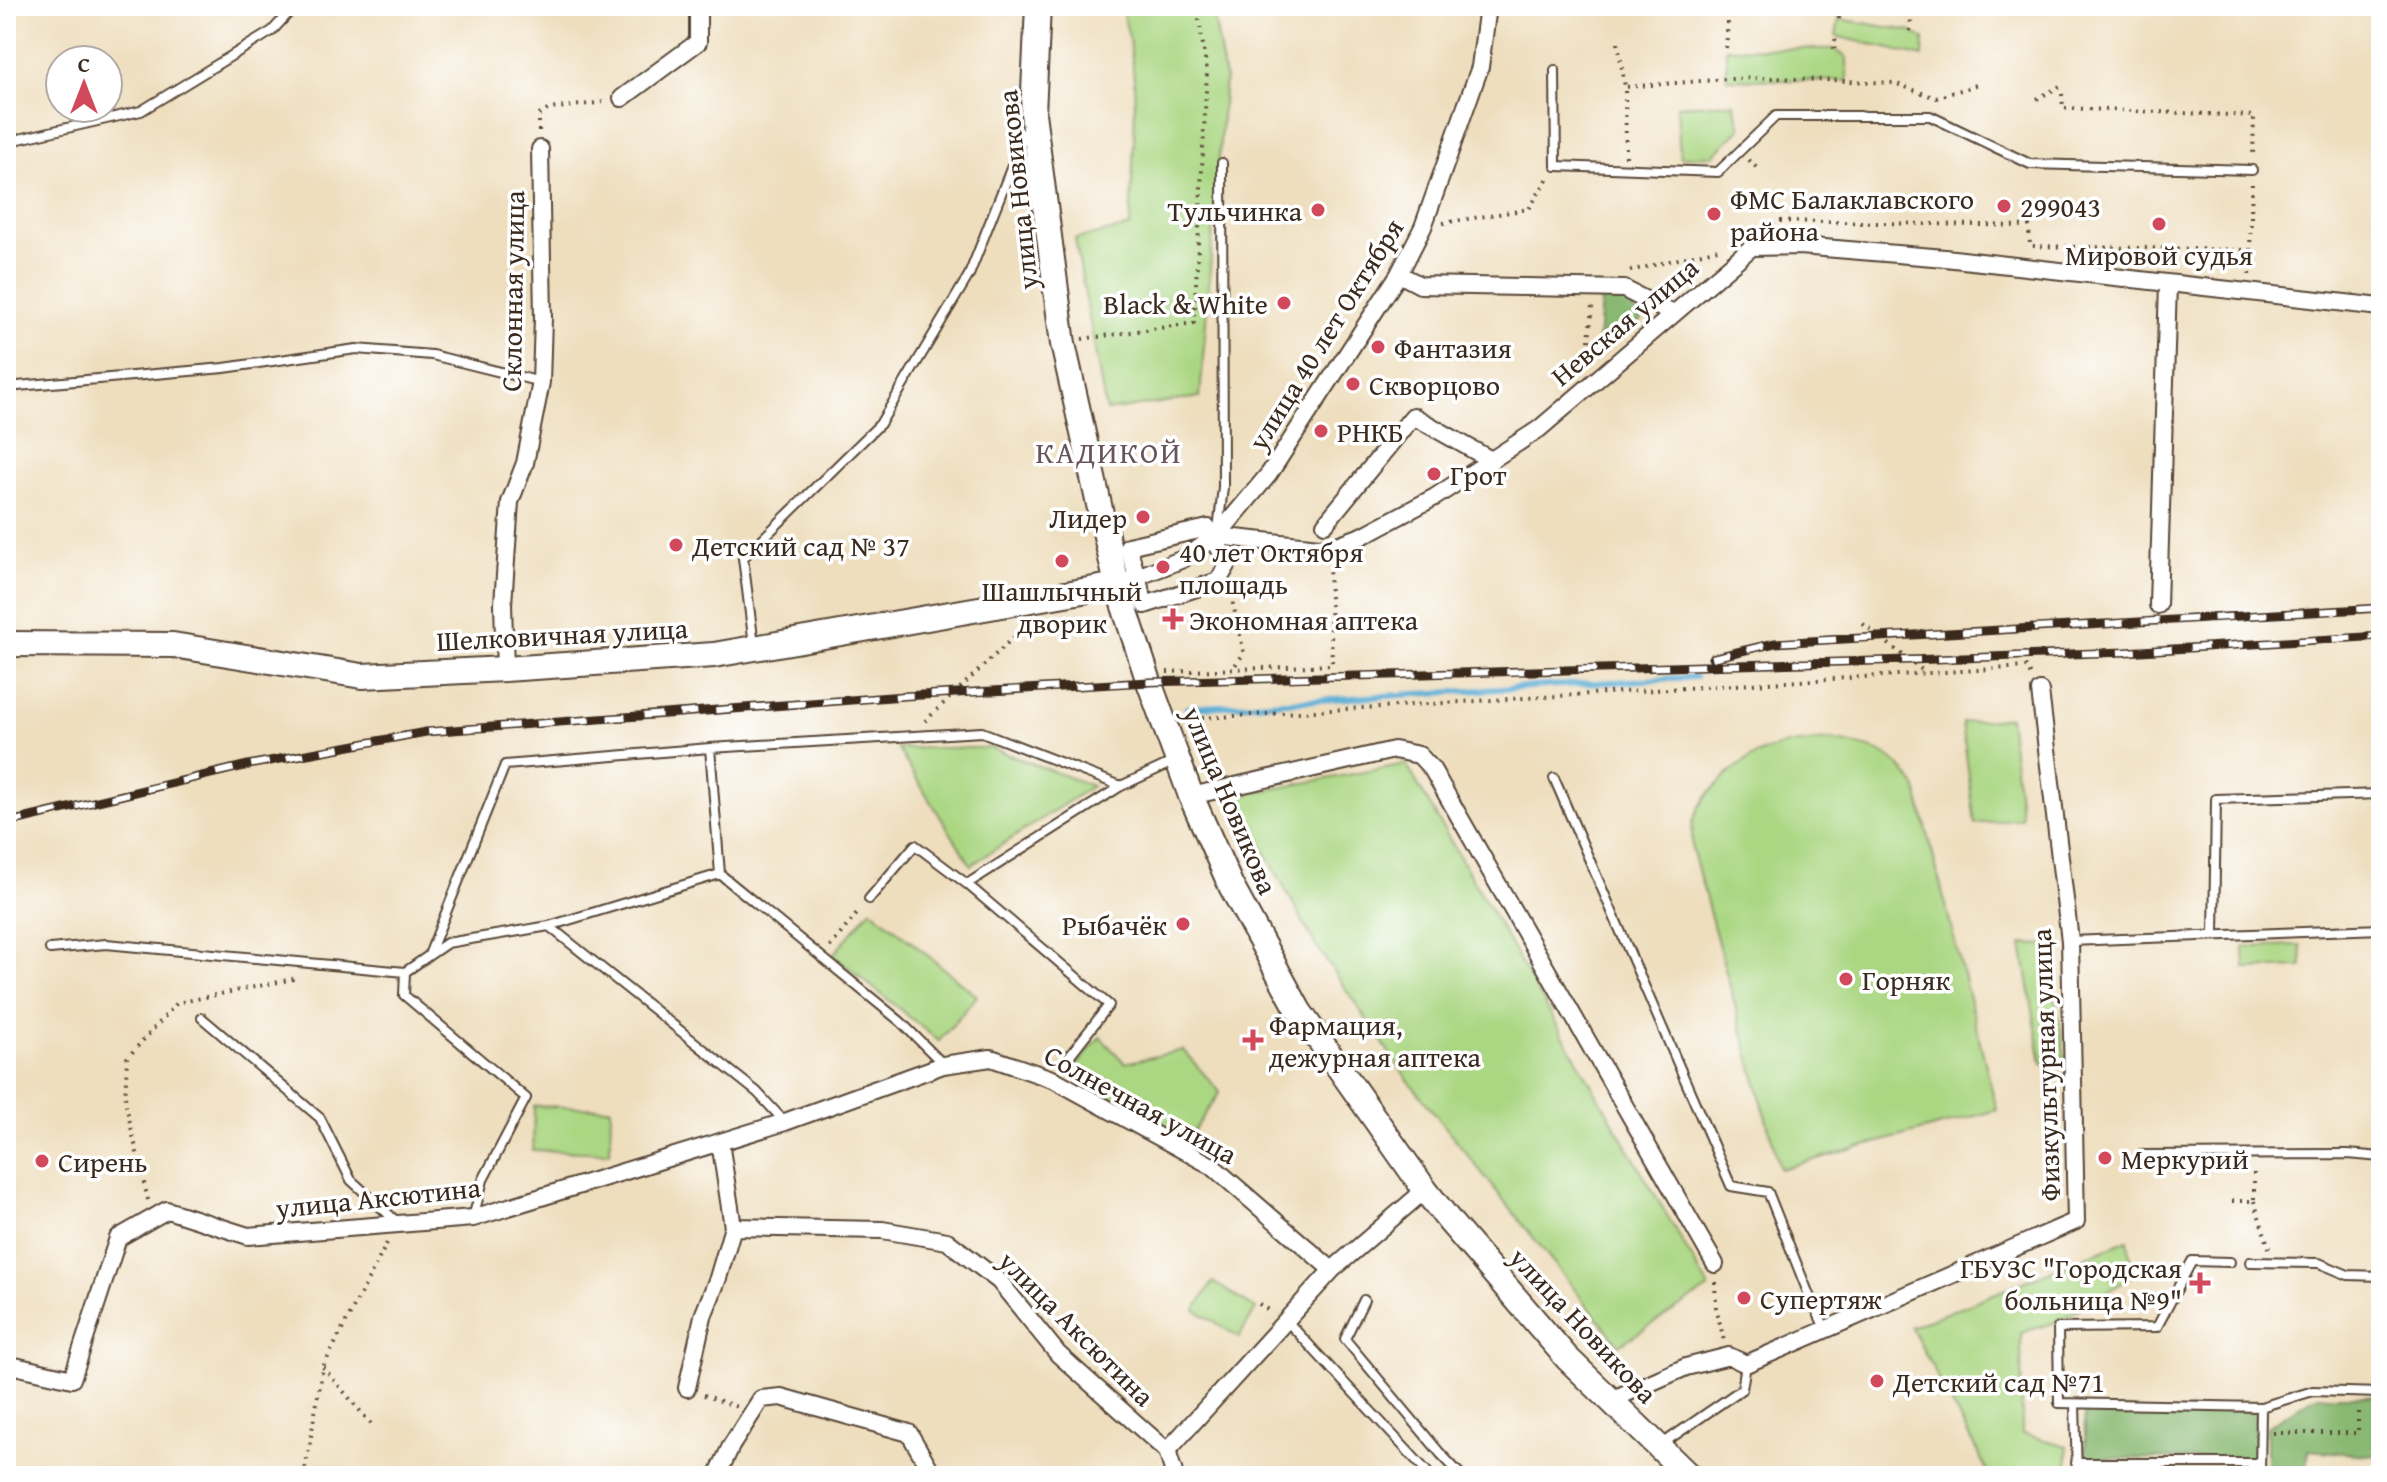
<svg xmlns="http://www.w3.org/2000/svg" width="2387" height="1482" font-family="'Gentium Book Plus',serif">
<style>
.green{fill:#abd783;stroke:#738050;stroke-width:2}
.forest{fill:#88b871;stroke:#627148;stroke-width:2}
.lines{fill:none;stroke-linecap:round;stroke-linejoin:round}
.stream{stroke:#59acd4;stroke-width:6}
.lane-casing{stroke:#564536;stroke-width:12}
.street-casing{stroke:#564536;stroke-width:20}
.secondary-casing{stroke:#564536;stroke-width:28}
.path{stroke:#564536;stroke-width:4;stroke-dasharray:2 6;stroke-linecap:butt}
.lane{stroke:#fff;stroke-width:8}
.street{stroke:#fff;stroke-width:16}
.secondary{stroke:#fff;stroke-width:24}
.rail-casing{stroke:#3b2a1e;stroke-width:9}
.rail{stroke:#fff;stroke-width:6;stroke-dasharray:18;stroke-linecap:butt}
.poi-dot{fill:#d1495b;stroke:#fff;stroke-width:3}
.labels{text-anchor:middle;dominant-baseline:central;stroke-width:7;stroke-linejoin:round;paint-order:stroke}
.street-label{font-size:28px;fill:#3b2a1e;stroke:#fff}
.poi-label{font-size:28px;fill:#3b2a1e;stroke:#fff;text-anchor:start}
.neighbourhood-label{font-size:30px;letter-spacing:2px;fill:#68555c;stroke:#fff}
</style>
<rect width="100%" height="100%" fill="#fff"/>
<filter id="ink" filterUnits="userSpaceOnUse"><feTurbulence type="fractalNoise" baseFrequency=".0125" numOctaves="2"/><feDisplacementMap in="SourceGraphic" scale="16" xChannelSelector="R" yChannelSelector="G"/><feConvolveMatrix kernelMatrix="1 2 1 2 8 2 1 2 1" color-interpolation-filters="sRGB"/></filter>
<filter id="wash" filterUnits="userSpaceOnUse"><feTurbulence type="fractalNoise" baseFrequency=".006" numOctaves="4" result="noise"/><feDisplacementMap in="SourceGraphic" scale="32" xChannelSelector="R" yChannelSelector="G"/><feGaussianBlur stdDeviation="1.8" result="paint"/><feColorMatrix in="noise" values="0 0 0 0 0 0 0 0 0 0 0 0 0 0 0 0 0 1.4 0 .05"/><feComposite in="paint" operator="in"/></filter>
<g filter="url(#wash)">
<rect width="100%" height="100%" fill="#eedebe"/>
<path class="green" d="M1120 6H1212L1225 78 1200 397 1106 411 1075 239 1130 227C1132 159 1144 69 1120 6Z
M1839 19 1910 31 1924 39 1923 57 1836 36Z
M1726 48 1834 49 1847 58V81L1727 79Z
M1734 103 1741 128 1712 156 1680 157 1677 106Z
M2009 717 2021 818 1975 824 1962 723Z
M1831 740C1874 748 1891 749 1916 787L1997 1110 1780 1169 1692 848C1692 840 1692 831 1693 823 1698 797 1739 761 1763 752 1784 743 1809 742 1831 740Z
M897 748H991L1092 786 971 865Z
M1406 764 1709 1288 1619 1345 1408 1080 1315 944 1235 796Z
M871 909 977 996 939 1041 833 955Z
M2022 944 2048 945 2066 1063 2042 1064Z
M2301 945 2302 967 2245 969 2244 947Z
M1100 1037 1125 1063 1183 1050 1220 1092 1189 1138 1094 1089 1075 1068Z
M534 1106 611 1108 610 1153 533 1150Z
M2128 1240 2133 1276 2059 1321 2021 1333 2022 1434 2067 1446 2069 1476H1990L1911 1327Z
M1213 1282 1256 1309 1239 1337 1195 1310Z"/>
<path class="forest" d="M1621 294 1642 320 1597 358 1601 298Z
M2315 1396H2381V1456L2308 1450 2305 1476H2267V1427Z
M2084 1409H2136L2144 1417H2182L2189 1410 2257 1411 2256 1459 2086 1458Z"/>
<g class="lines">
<path class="stream" d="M1187 708 1695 677"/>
</g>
</g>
<g filter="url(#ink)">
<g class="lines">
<g class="lane-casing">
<path id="lane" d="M1555 70 1556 166 1718 172 1776 116H1930L2030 164 2252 170
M6 142 141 111 272 31 295 6
M6 387 224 368 356 349 432 355 541 382
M1218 530 1223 487 1222 163
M754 645 743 558 880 424 969 275 1027 128
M710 748 720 874 901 1022 943 1064
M1554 778 1731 1186 1768 1192 1809 1295 1826 1330
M967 884 1121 786 1177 760
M869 899 915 845 967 884 1109 1005 1070 1055
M549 926 757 1092 784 1121
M2214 935 2216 799 2381 794
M2070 941 2381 929
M50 949 106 944 405 972 404 995 526 1098 483 1180 473 1218
M429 955 505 765 710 748 982 732 1121 786
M405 972 447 943 549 926 720 874
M202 1018 320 1118 351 1180 397 1222
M2141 1155 2348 1154 2381 1157
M2230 1262 2192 1261 2157 1327 2058 1328 2059 1403 2261 1407 2313 1391 2381 1393
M2250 1262 2319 1263 2348 1275 2381 1276
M1364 1300 1345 1339 1440 1453 1462 1476
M1286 1320 1431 1476
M2075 1404 2077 1476
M1662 1444 1742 1389 1746 1364
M2076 1463H2260
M2260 1476 2261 1407"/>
</g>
<g class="street-casing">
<path id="street" d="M622 98 698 42V6
M1399 274 1420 285 1624 289 1673 314
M1325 524 1413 416 1491 460
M1208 528 1228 564 1218 581 1145 605 1128 546Z
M1217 536 1329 548 1362 536 1435 497 1539 429 1752 247 1800 246 1945 258 2381 307
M1117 585 1183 559 1217 536 1269 474 1399 274 1423 227 1480 67 1488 6
M2158 605 2168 284
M505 669 503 604 510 502 525 463 541 382 543 318 540 149
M1191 796 1394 750 1419 755 1432 769 1715 1264
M733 1227 882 1230 947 1241 999 1281 1058 1354 1167 1451 1175 1476
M6 1364 72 1379 118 1238 167 1210 248 1236 473 1218 785 1122 943 1065 991 1058 1055 1080 1212 1166 1332 1270
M687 1388 703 1316 718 1278 733 1227 720 1142
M1611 1400 1686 1367 1729 1356 1746 1364 2076 1221 2070 941 2040 691
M1167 1451 1332 1270 1425 1190
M717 1476 731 1446 761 1399 781 1397 909 1433 934 1476"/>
</g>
<g class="secondary-casing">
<path id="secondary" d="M1038 6 1033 113 1063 344 1117 585 1149 682 1191 796 1231 886 1299 1011 1425 1190 1451 1223 1567 1358 1689 1476
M6 644 173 645 362 676 505 669 714 655 1117 585"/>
</g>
<path class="path" d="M1839 19 1840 6
M1910 31 1912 6
M1618 43 1625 87
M1726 48 1729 9
M1834 49 1836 36
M2062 94 2063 108 2254 116 2253 157
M2037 99 2062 85
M539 131V115L549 109 604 102
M1626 157 1625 87 1727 79 1775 78 1894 83 1936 98 1976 85
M1749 160 1759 170
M1443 223 1529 209 1548 178
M2029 226 2030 212
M1766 228 1777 221 2029 226 2030 246 2250 250 2249 276
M2250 250 2252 182
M1630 271 1722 248
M1082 339 1194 323 1207 72 1197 6
M1587 365 1592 306
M1231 595 1244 653 1233 668
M1863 624 1926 673
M1167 672 1332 665 1329 567
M1186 719 2026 667 2031 675
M925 721 1029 623
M830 947 860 910
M148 1200 125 1101 127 1058 177 1003 298 978
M2232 1201H2254V1169
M2254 1201 2269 1248
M1715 1282 1716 1307 1724 1341
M1259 1304 1270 1311
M323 1367 372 1425
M704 1395 737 1407
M2273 1433H2358V1407
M304 1476 323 1367 387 1243"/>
<use href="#lane" class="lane"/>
<use href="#street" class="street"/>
<use href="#secondary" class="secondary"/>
<g class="rail-casing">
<path id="rail" d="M1712 658 1775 643 2381 608
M6 823 248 765 426 732 904 696 1149 682 1910 660 2125 652 2381 636"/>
</g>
<use href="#rail" class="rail"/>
</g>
</g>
<g class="poi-dot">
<circle cx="2004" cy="206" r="8"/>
<circle cx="1318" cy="210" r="8"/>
<circle cx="1714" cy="214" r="8"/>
<circle cx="2159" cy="224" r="8"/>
<circle cx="1284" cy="303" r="8"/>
<circle cx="1378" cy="347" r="8"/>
<circle cx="1353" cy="384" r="8"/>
<circle cx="1321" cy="431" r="8"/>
<circle cx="1434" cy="474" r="8"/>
<circle cx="1143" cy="517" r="8"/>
<circle cx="676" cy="545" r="8"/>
<circle cx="1062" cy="561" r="8"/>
<circle cx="1163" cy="567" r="8"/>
<path d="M1169 607h8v8h8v8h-8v8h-8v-8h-8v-8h8z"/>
<circle cx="1183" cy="924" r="8"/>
<circle cx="1846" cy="979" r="8"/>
<path d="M1249 1028h8v8h8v8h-8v8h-8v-8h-8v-8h8z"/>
<circle cx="2105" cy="1158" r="8"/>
<circle cx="42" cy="1161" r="8"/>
<path d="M2196 1271h8v8h8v8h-8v8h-8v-8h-8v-8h8z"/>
<circle cx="1744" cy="1298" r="8"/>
<circle cx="1877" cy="1381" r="8"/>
</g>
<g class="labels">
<g class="street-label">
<text transform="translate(1017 190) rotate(-96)">улица Новикова</text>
<text transform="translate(512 291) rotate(-89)">Склонная улица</text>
<text transform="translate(1624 321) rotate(-40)">Невская улица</text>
<text transform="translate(1325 334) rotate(-58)">улица 40 лет Октября</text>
<text transform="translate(562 634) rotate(-3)">Шелковичная улица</text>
<text transform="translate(1231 800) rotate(67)">улица Новикова</text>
<text transform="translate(2045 1065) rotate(-92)">Физкультурная улица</text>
<text transform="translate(1141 1104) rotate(29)">Солнечная улица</text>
<text transform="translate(378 1197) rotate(-6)">улица Аксютина</text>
<text transform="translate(1584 1325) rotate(47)">улица Новикова</text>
<text transform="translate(1077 1328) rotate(45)">улица Аксютина</text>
</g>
<g class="poi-label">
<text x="1730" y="198">ФМС Балаклавского<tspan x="1730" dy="32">района</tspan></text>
<text x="2020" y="206">299043</text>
<text x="1302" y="210" text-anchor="end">Тульчинка</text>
<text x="2159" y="254" text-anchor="middle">Мировой судья</text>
<text x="1268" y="303" text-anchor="end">Black &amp; White</text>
<text x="1394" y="347">Фантазия</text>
<text x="1369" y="384">Скворцово</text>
<text x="1337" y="431">РНКБ</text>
<text x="1450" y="474">Грот</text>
<text x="1127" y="517" text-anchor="end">Лидер</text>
<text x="692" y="545">Детский сад № 37</text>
<text x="1179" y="551">40 лет Октября<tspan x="1179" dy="32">площадь</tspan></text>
<text x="1062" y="590" text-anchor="middle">Шашлычный<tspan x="1062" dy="32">дворик</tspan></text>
<text x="1189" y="619">Экономная аптека</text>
<text x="1167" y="924" text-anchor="end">Рыбачёк</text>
<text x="1862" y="979">Горняк</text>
<text x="1269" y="1024">Фармация,<tspan x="1269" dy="32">дежурная аптека</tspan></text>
<text x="2121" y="1158">Меркурий</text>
<text x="58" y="1161">Сирень</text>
<text x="2182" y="1267" text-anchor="end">ГБУЗС "Городская<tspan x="2182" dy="32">больница №9"</tspan></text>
<text x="1760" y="1298">Супертяж</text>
<text x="1893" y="1381">Детский сад №71</text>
</g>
<g class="neighbourhood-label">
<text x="1109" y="452">КАДИКОЙ</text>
</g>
</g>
<rect width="2387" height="1482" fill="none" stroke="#fff" stroke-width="32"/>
<g transform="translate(84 84)"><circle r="38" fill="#ffffff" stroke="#b1aaa5" stroke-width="2"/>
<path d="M0-6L14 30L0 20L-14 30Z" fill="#d1495b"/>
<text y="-12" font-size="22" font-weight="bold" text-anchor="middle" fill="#3b2a1e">С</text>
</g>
</svg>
